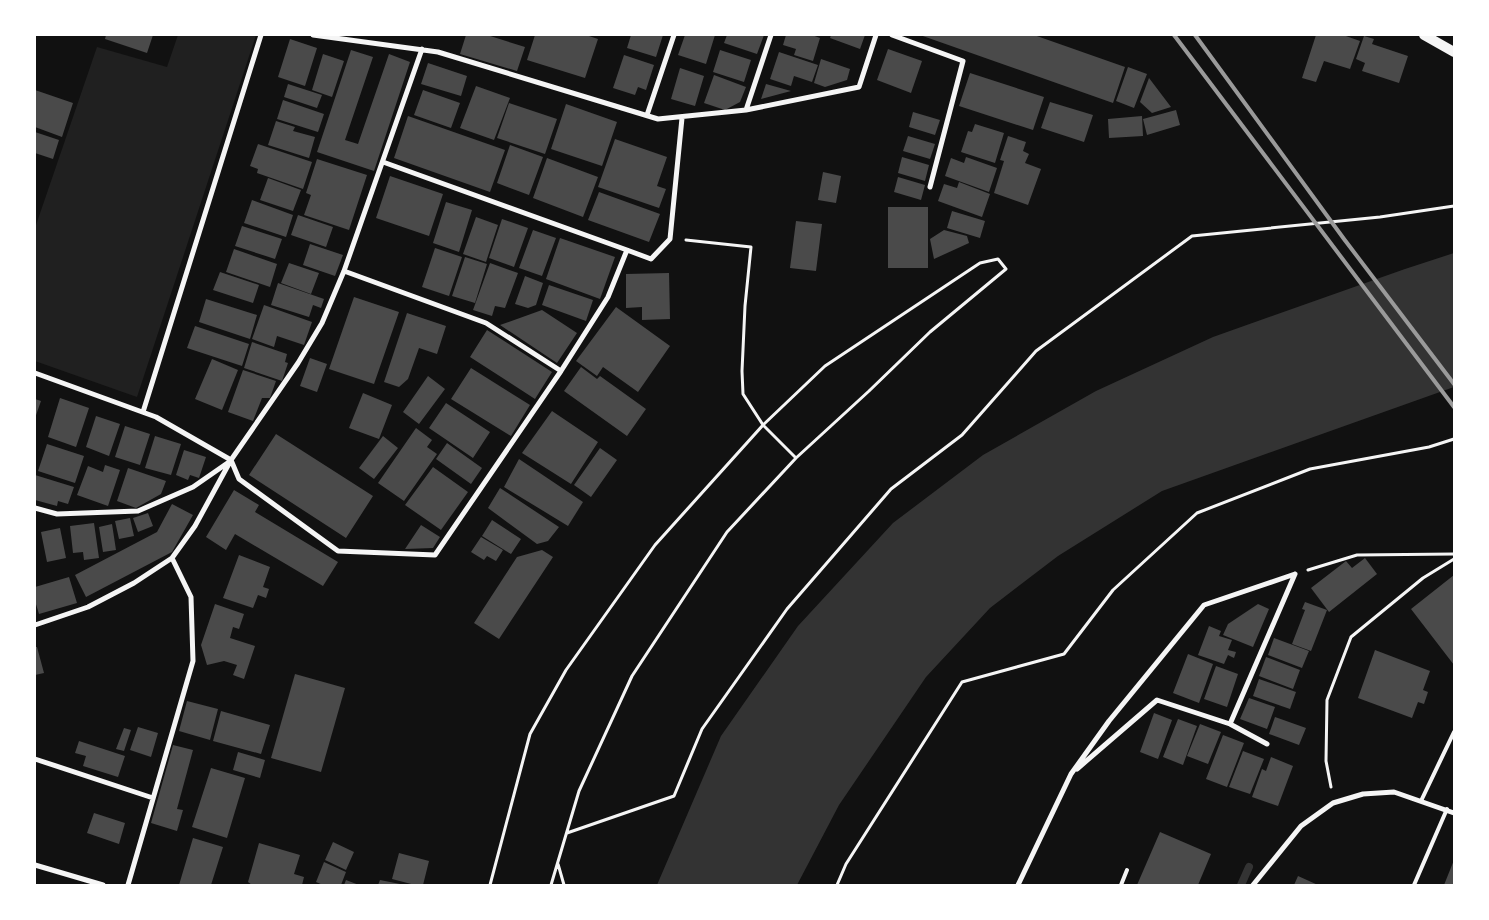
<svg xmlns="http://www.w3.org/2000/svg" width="1489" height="920" font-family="Signika,sans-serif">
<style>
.green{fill:#202020}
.water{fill:#333}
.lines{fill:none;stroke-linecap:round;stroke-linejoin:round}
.stream{stroke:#333;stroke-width:8}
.building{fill:#4a4a4a}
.path{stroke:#f5f5f5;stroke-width:3}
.service{stroke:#f5f5f5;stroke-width:4}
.minor{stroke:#f5f5f5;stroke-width:5}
.secondary{stroke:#f5f5f5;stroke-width:10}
.rail{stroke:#9a9a9a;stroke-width:4}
</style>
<rect width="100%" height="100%" fill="#111"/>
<path class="green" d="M178 35H256L137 397 35 361V228L97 47 167 67Z"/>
<path class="water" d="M1454 253V387L1162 491 1058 556 990 608 926 677 839 805 797 885H657L721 736 798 626 893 523 983 455 1096 391 1213 337 1405 269Z"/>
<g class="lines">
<path class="stream" d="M1241 885 1249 867"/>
</g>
<path class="building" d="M106 35H153L147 53 105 39Z
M466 35H487L525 47 517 71 460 54Z
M535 35H586L598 39 585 78 527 60Z
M631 35H663L656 57 627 48Z
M685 35H715L706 64 678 55Z
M727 35H764L757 54 724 43Z
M786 35H812L820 38 813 61 794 55 796 49 783 45Z
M831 35H865L860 49 830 38Z
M920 35H1034L1125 67 1113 103Z
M1316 35H1343L1360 41 1350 69 1324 61 1316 82 1302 78Z
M1364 36 1374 39 1372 44 1408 56 1399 83 1362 71 1365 63 1356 59Z
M290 39 317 48 305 86 278 77Z
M888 49 922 61 911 93 877 80Z
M351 50 373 57 345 140 358 144 389 54 410 62 374 171 317 152Z
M720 50 751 60 744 82 713 72Z
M779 52 818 65 812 82 794 76 791 86 770 79Z
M323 54 344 61 332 97 312 90Z
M624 55 654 65 646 90 638 87 635 95 613 88Z
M821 59 850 69 847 80 825 87 814 83Z
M428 63 467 76 461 96 421 84Z
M1128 67 1147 74 1134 108 1116 101Z
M680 68 704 76 695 106 671 99Z
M970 73 1044 97 1033 130 959 106Z
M714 75 746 87 740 102 725 110 704 103Z
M1149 78 1171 107 1152 113 1140 102Z
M288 84 322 95 317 108 284 97Z
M766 84 791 91 761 99Z
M476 86 510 98 494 140 460 128Z
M35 90 73 103 62 137 35 127Z
M423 90 460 103 451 128 414 115Z
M283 100 324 114 318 132 277 119Z
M1050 102 1093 115 1084 142 1041 128Z
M509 103 557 119 545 154 497 138Z
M566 104 617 122 602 166 551 149Z
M1176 110 1180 125 1147 135 1143 119Z
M913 112 940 120 935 135 909 127Z
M408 116 505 150 490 192 394 158Z
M1142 116 1143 136 1109 138 1108 119Z
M276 121 295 127 293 131 315 137 309 158 268 145Z
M975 124 1004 133 995 163 961 152 968 131 972 132Z
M35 132 59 140 53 159 35 153Z
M908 136 935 144 930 159 903 151Z
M1008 136 1026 142 1023 151 1029 154 1025 163 1041 169 1028 205 994 193 1004 161 1000 160Z
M615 139 667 157 657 186 666 189 659 208 598 187Z
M258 144 312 162 303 189 257 173 258 169 250 166Z
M510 145 543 157 529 195 497 183Z
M902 157 929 165 925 181 898 173Z
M966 157 997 168 989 192 945 176 951 158 964 163Z
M547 158 598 177 583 217 533 198Z
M317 159 367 175 349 230 304 215 311 195 306 193Z
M823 172 841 176 836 203 818 200Z
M390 176 443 194 429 236 376 218Z
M898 177 925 185 921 200 894 192Z
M268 178 301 190 293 211 260 200Z
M959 182 990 194 982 217 938 201 944 184 957 188Z
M599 192 660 214 649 242 588 220Z
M252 200 293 215 286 237 244 223Z
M446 202 472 210 459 252 433 243Z
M888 207H928V268H888Z
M952 211 985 221 980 238 947 228Z
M298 215 333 227 326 247 291 235Z
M476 217 498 225 486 262 463 254Z
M502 219 528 228 514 267 489 258Z
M796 221 822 224 816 271 790 268Z
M242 226 282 239 275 259 235 246Z
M533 230 556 238 542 276 519 268Z
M944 230 967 236 969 243 934 259 930 239Z
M560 238 615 257 600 299 546 279Z
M310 244 343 255 335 276 303 265Z
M435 248 462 257 449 296 422 287Z
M234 249 277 264 270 287 226 272Z
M465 257 487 264 475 303 452 296Z
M289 263 319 273 311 294 281 283Z
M490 263 518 273 505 308 495 306 492 316 473 310Z
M220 272 259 285 253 303 213 290Z
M669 273 670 319 642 320V307L626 308V274Z
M525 276 543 283 536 305 528 308 515 304Z
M278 283 324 299 321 308 313 305 309 317 271 305Z
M549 285 593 300 586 321 542 305Z
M354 297 399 312 374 384 329 369Z
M206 299 257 315 250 339 199 322Z
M264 305 312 322 304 345 277 336 274 347 252 339Z
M616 307 670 346 638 392 603 367 597 376 576 361Z
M542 310 577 333 557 363 500 325Z
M407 313 446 326 437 354 419 348 408 379 399 387 384 382Z
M195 326 249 344 242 366 187 348Z
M487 330 552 372 535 399 470 357Z
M252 342 287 354 285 362 288 363 282 381 244 368Z
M310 358 327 364 317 392 300 386Z
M212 359 238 370 222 410 195 399Z
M581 367 597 379 600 376 646 409 627 436 564 391Z
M471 368 530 405 511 436 451 399Z
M243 370 276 381 270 398H262L253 421 228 412Z
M428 376 445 389 419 424 403 412Z
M363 393 392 405 379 439 349 428Z
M60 398 89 408 76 447 48 437Z
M35 399 41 401 35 418Z
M446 403 490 432 473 458 429 428Z
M552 411 598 442 571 484 522 453Z
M96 416 120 424 109 456 86 447Z
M125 426 150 434 140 465 115 457Z
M416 428 432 440 427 447 437 454 404 501 378 483Z
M276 434 373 496 346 538 249 475Z
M155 436 181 444 171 475 145 468Z
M383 436 398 448 374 479 359 468Z
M447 443 482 468 471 484 436 459Z
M47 444 84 456 75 483 38 471Z
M600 448 617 460 591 497 574 485Z
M184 450 206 457 199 478 190 475 188 480 176 475Z
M519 459 583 502 568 526 504 487Z
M105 465 120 470 108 506 77 495 88 466 103 472Z
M433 467 468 492 441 530 405 505Z
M128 468 166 481 161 494 136 508 117 501Z
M35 475 74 487 68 504 58 501 57 506 35 500Z
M500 488 559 527 548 541 537 544 488 508Z
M234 490 259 505 255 512 338 562 323 586 235 534 226 550 206 537Z
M172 504 193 515 172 552 86 597 75 575 157 532Z
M148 513 153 526 138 532 133 518Z
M130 518 134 536 119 539 115 521Z
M492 520 521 539 511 554 482 536Z
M94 523 99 558 84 560 83 552 73 553 70 526Z
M112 524 116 550 103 552 99 527Z
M421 525 440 537 433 548 405 549Z
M60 528 66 558 47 562 41 532Z
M481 537 503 550 496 561 487 556 484 560 471 552Z
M542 550 553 557 499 639 474 623 517 557Z
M239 555 270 567 263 587 269 589 266 598 258 595 253 608 223 598Z
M1365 558 1377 574 1329 612 1311 588 1346 561 1352 568Z
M1454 575V665L1411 609Z
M69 577 77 603 39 614 35 601V587Z
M1305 602 1327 610 1311 651 1292 644 1305 610 1302 609Z
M215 604 244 614 239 629 233 627 230 638 255 646 244 679 233 675 237 665 224 661 207 665 201 645Z
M1258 604 1269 609 1253 647 1223 635 1228 624Z
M1209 626 1221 631 1219 636 1232 640 1228 650 1236 652 1234 658 1228 655 1224 664 1198 655Z
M1274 638 1309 651 1302 668 1268 655Z
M35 647H37L44 673 35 675Z
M1375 650 1430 671 1423 690 1428 692 1424 704 1418 702 1412 718 1358 698Z
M1188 654 1213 664 1199 703 1173 693Z
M1266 657 1300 670 1293 689 1259 676Z
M1216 666 1238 674 1227 707 1204 699Z
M295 674 345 688 321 772 271 758Z
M1259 679 1296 692 1290 709 1253 696Z
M1249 698 1275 707 1267 729 1240 719Z
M187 701 218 709 210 740 179 731Z
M221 711 270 725 261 754 213 741Z
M1154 713 1172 720 1158 759 1140 752Z
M1275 717 1306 728 1299 745 1269 734Z
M1178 719 1197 726 1183 765 1163 757Z
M1200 724 1221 732 1208 764 1187 756Z
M138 727 158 733 151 757 130 750Z
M124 728 131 730 124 751 116 749Z
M1223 735 1244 743 1227 787 1206 779Z
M79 741 125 756 118 777 83 766 86 756 75 753Z
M173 745 193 750 177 809 183 810 177 831 151 823Z
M1243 751 1264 759 1250 794 1229 787Z
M238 752 265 760 260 778 233 770Z
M1271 757 1293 766 1278 806 1252 797 1262 769 1266 771Z
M211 768 245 778 227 838 192 827Z
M94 813 125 823 119 844 87 833Z
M1160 832 1211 854 1198 885H1137Z
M193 838 223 847 211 885H179Z
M333 842 354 852 346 870 325 860Z
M259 843 300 855 294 874 304 877 302 885H252L248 882Z
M399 853 429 861 423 885H415L392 879Z
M1454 860V885H1444Z
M324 862 346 872 341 885H323L316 882Z
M1298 876 1318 885H1294Z
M346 880 359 885H344Z
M380 880 400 884V885H378Z"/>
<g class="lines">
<path class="path" d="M686 240 751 247 745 306 742 371 743 394 763 425 796 458
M1308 570 1357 555 1454 554
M1331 787 1326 761 1327 700 1351 637 1423 578 1454 559
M567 833 674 796 702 729 787 609 891 489 962 435 1036 351 1192 236 1380 217 1454 206
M558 864 564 885
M490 885 530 734 566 670 655 545 763 425 825 366 980 263 998 259 1006 269 930 332 869 391 796 458 727 532 632 676 579 791 551 885
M837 885 846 864 962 682 1064 654 1113 590 1197 513 1310 469 1429 447 1454 439"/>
<path class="service" d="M1421 801 1454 732
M1121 885 1127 870
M1414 885 1447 809"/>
<path class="minor" d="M313 35 438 52 658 119 746 110 859 87 876 35
M892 35 963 61 930 187
M746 110 771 35
M647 115 674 35
M383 162 627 250
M344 271 486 323 561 371
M35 373 156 417 231 460 239 479 338 551 435 555 561 371 608 297 627 250 651 259 670 239 682 118
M143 412 261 35
M35 508 57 514 138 511 193 487 229 462
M35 625 88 607 134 583 172 558
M1230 724 1295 574
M35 759 153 798
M1077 769 1157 700 1230 724 1267 744
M35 865 103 885
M128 885 193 661 191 597 172 558 195 526 231 460 298 363 322 323 344 271 422 49
M1018 885 1071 774 1109 721 1204 605 1295 574
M1253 885 1301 826 1333 803 1363 794 1394 792 1454 813"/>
<path class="secondary" d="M1424 35 1454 52"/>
<path class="rail" d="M1174 35 1454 407
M1195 35 1344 239 1454 384"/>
</g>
<rect width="1489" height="920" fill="none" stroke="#ffffff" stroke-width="72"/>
</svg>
